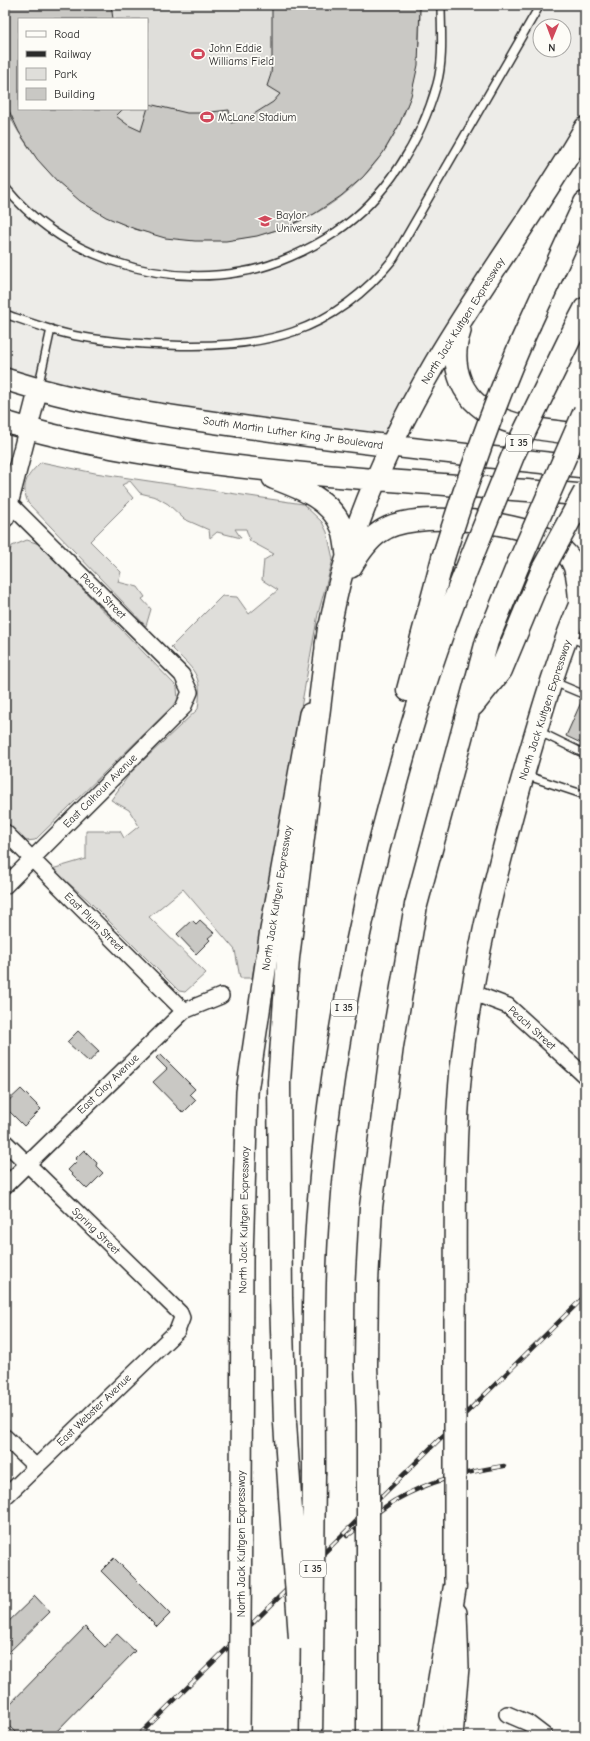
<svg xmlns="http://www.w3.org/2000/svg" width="590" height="1741" font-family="'Comic Neue',sans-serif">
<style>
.built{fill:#edece8;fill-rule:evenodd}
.green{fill:#dfdeda;stroke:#858482;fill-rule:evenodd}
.building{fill:#c9c8c4;stroke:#2b2b2b}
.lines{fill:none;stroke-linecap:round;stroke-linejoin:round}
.service-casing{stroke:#2b2b2b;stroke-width:10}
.minor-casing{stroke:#2b2b2b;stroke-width:18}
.tertiary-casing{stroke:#2b2b2b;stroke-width:21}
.secondary-casing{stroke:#2b2b2b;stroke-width:24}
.motorway-casing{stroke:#2b2b2b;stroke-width:25}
.service{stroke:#fdfcf7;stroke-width:7}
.minor{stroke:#fdfcf7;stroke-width:15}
.tertiary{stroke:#fdfcf7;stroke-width:18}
.secondary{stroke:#fdfcf7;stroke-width:21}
.motorway{stroke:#fdfcf7;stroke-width:22}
.rail-casing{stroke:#2b2b2b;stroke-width:4.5}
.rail{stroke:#fdfcf7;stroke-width:3;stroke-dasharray:9;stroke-linecap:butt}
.secondary-bridge-casing{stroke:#2b2b2b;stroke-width:24;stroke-linecap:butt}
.motorway-bridge-casing{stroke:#2b2b2b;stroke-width:25;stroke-linecap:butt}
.secondary-bridge{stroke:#fdfcf7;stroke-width:21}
.motorway-bridge{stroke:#fdfcf7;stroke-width:22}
.labels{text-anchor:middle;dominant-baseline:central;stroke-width:3.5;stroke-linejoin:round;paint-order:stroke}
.shield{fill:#fdfcf7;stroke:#6a6a68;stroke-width:1}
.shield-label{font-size:10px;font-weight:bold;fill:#2b2b2b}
.poi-label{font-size:11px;fill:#2b2b2b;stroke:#fdfcf7;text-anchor:start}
.street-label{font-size:11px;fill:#2b2b2b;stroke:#fdfcf7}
</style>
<rect width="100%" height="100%" fill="#fdfcf7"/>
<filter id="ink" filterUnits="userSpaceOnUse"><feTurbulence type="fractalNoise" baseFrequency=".025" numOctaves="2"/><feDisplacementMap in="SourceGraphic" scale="8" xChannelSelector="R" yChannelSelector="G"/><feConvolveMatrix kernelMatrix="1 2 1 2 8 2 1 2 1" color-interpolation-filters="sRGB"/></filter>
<g filter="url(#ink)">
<path class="built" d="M5 5H585V128L392 447 5 379ZM19 19H147V109H19ZM540 26H564V50H540Z"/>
<path class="green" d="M5 5H420C420 47 418 86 399 125 336 258 146 280 49 172 34 156 10 124 5 102 3 94 5 82 5 74 5 51 5 28 5 5ZM19 19H147V109H19Z
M41 462 95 473 303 504 322 522 327 532 333 559 318 614 252 978H240L235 950 183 889 149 917 206 973 185 992 179 991 87 899 52 869 86 859V831H120L124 838 139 826 129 810 111 800 131 772 198 709C203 673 194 671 171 647L222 596 237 597 249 614 278 590 262 580 264 560 274 554 250 541 246 529H235L241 538 217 532 210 538 209 530 184 519 168 504 156 497 140 493 130 481 122 485 133 498 90 541 121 572 118 582 138 587 145 597 142 599 151 609 146 626 28 503C20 483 28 475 41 462Z
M27 540 39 544 177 687 178 701 35 840 26 841 5 820V562L12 546Z"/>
<path class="building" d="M5 5H111L113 19H19V109H123L116 116 128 125 141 131 149 104 187 113H202L229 110 231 123 246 119 273 102 280 94 267 86 271 74 272 61V5H420L418 65 411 96 399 125 383 153 363 177 341 196 314 214 286 227 257 236 226 241H195L165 238 135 229 106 217 80 201 57 181 37 159 19 132 5 102Z
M582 700 585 701V745L566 736Z
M192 920 196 924 200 920 214 933 208 938 210 940 196 954 177 934Z
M78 1031 99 1051 89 1062 67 1042Z
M160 1054 195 1089 190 1094 196 1100 183 1113 153 1082 167 1069 156 1058Z
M21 1089 41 1109 24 1126 5 1107V1104Z
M84 1150 97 1163 96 1166 103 1173 87 1189 68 1170 77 1161 75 1159Z
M114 1558 170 1614 157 1627 101 1571Z
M35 1596 50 1612 5 1656V1625Z
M85 1627 105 1647 117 1634 135 1651 52 1736H19L5 1722V1709Z"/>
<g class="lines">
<g class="service-casing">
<path id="service" d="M5 187C60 255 155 287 241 272 273 267 309 250 336 232 386 198 421 141 437 84 444 59 441 30 441 5
M5 314C31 323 57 333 83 337 111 342 139 344 168 345 262 349 332 335 394 258L540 5
M38 388 51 329
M568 636 585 644
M554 682 585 695
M538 731 585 754
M525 775 585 795"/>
</g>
<g class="minor-casing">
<path id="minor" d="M5 832 184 1011
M5 886 183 708 190 692 182 675 10 504
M471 992 508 1006 585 1076
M5 1142 180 1313 182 1318 177 1331 5 1497
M5 1186 184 1011 221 996
M5 1437 36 1467
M507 1714 528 1723 545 1736"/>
</g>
<g class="tertiary-casing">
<path id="tertiary" d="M5 518 38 390"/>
</g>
<g class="secondary-casing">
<path id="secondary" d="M460 331C454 349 454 365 461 382 481 428 542 429 585 435
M5 379C81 404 161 415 239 426 354 443 469 455 585 467
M5 422C66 441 130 452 194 461 324 479 455 484 585 495
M273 478C300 488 331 499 342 528 345 537 346 547 347 556
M351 567C358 555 368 540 380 532 411 509 513 521 546 538 554 542 566 552 571 560 579 572 578 590 580 604
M326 645C331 622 335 599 341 577 362 504 397 428 435 363 482 283 538 209 585 128
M455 1319C456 1236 453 1152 461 1069 472 969 496 872 523 776 541 714 559 651 585 592
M241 1510 242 1258 247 1092 271 930 310 714
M452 1736 458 1667 456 1613"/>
</g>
<g class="motorway-casing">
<path id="motorway" d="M530 323 585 203
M575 328 585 309
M408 690 443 558
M473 705 501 670 543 569
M368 1419 366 1365 367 1282 371 1207 392 1046 416 905 487 641 518 565
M314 1472C314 1396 312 1319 316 1243 323 1110 347 979 378 850 403 752 431 655 470 561
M290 1496 285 1423 281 1298 279 1082 288 958 329 628
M368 1611V1736
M311 1736 312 1665
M430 1736 455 1586"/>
</g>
<use href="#service" class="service"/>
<use href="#minor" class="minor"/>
<use href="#tertiary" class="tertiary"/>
<use href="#secondary" class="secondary"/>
<use href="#motorway" class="motorway"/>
<g class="rail-casing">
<path id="rail" d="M347 1536C362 1525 378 1511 394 1501 428 1481 465 1472 504 1466
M138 1736 585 1296"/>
</g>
<use href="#rail" class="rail"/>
<g class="secondary-bridge-casing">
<path id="secondary-bridge" d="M455 1586V1319
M239 1735 241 1510"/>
</g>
<g class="motorway-bridge-casing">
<path id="motorway-bridge" d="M443 558C468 478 495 399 530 323
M470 561 514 453 575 328
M518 565 585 411
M543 569 585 492
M290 1496 300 1638
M368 1611V1419
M312 1665 314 1472"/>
</g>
<use href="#secondary-bridge" class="secondary-bridge"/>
<use href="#motorway-bridge" class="motorway-bridge"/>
</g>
</g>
<defs>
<g id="stadium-bare" transform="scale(1.08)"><path d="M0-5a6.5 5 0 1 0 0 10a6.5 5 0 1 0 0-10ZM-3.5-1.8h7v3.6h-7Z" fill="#d1495b" stroke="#fdfcf7" stroke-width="2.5" paint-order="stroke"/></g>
<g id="university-bare" transform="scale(1.08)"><path d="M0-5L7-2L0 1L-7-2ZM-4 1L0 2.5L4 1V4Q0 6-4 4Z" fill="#d1495b" stroke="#fdfcf7" stroke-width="2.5" paint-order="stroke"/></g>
</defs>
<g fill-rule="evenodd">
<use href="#stadium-bare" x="198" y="54"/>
<use href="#stadium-bare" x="207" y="117"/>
<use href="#university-bare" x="265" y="221"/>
</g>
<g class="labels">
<g class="shield">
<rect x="506" y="435" width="26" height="16" rx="3"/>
<rect x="331" y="1000" width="26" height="16" rx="3"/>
<rect x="300" y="1561" width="26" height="16" rx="3"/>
</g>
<g class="shield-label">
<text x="519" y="443">I 35</text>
<text x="344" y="1008">I 35</text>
<text x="313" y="1569">I 35</text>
</g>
<g class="poi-label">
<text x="209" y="48">John Eddie<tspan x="209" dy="13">Williams Field</tspan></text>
<text x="218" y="117">McLane Stadium</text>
<text x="276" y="215">Baylor<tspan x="276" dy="13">University</tspan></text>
</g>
<g class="street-label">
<text transform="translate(463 321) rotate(-58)">North Jack Kultgen Expressway</text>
<text transform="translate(293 433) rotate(8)">South Martin Luther King Jr Boulevard</text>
<text transform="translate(103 596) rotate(45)">Peach Street</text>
<text transform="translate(545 710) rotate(-72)">North Jack Kultgen Expressway</text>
<text transform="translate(100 791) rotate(-45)">East Calhoun Avenue</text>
<text transform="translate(277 898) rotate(-81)">North Jack Kultgen Expressway</text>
<text transform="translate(94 922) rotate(45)">East Plum Street</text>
<text transform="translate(532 1028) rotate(42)">Peach Street</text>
<text transform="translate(108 1084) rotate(-44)">East Clay Avenue</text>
<text transform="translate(244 1220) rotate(-89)">North Jack Kultgen Expressway</text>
<text transform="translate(96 1231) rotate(44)">Spring Street</text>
<text transform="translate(94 1410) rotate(-44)">East Webster Avenue</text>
<text transform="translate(241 1544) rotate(-90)">North Jack Kultgen Expressway</text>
</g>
</g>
<rect width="590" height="1741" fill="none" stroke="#fdfcf7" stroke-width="20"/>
<rect x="10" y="10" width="570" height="1721" fill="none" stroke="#2b2b2b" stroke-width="1.5" filter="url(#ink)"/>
<rect x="18" y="18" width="130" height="92" fill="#fdfcf7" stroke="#a9a8a5"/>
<rect x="26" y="31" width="20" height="6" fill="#fdfcf7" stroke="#a9a8a5"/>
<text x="54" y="38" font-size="12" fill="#2b2b2b">Road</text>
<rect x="26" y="51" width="20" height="6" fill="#2b2b2b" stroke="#a9a8a5"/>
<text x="54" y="58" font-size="12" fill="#2b2b2b">Railway</text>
<rect x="26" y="68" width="20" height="12" fill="#dfdeda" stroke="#a9a8a5"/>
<text x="54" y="78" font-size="12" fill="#2b2b2b">Park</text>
<rect x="26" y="88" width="20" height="12" fill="#c9c8c4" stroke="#a9a8a5"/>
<text x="54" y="98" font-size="12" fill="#2b2b2b">Building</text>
<g transform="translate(552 38) rotate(181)"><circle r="19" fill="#fdfcf7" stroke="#a9a8a5"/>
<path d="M0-3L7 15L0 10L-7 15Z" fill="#d1495b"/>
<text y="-6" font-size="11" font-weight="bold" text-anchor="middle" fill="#2b2b2b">N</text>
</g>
</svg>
